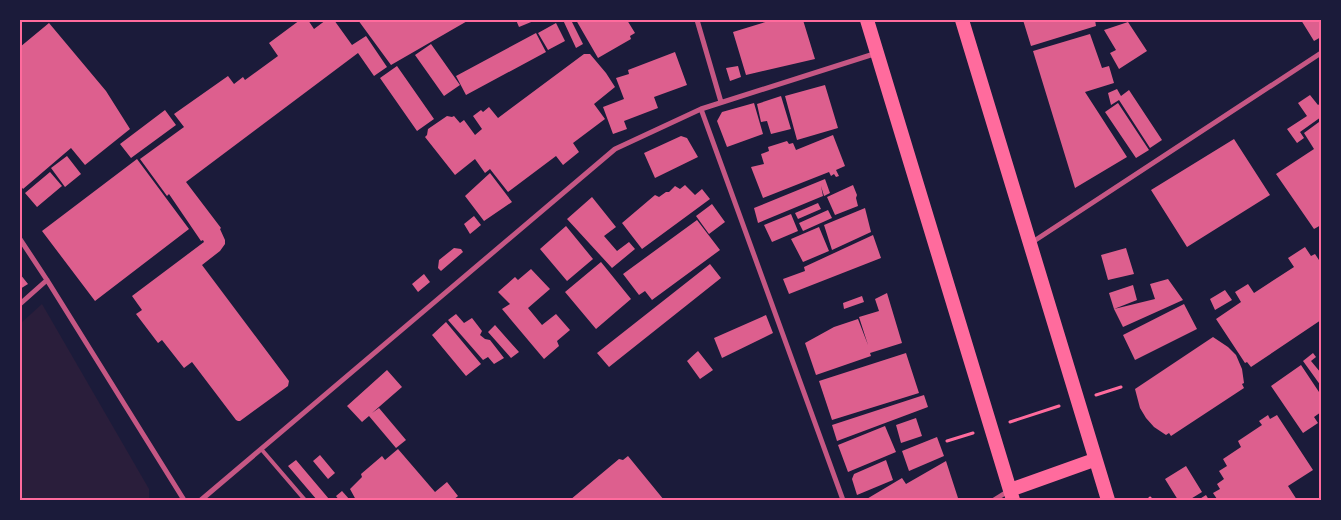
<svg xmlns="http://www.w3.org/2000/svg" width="1341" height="520" font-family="'Sofia Sans Condensed',sans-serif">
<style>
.green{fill:#2a1e3b}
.building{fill:#dd5f8e}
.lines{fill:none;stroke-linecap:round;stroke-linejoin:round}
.path{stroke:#ff6b9d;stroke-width:3}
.service{stroke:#c65784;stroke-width:4}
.minor{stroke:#c65784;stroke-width:5}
.trunk{stroke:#ff6b9d;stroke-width:14}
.neatline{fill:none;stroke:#ff6b9d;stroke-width:2}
</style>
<rect width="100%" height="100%" fill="#1b1b3a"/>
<path class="green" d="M42 304 149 489V500H20V324Z"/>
<path class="building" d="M300 20H308L314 29 326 20H334L352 45 366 36 387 67 374 76 358 53 186 182 221 228 220 229 225 240V244L220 251 202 265 289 381 288 386 240 421H238L236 420 192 362 184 368 162 340 158 343 136 314 142 310 132 296 204 242 203 240 201 241 169 194 167 196 140 159 184 127 174 114 228 76 234 84 243 77 245 80 278 56 269 43Z
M358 20H469L391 65Z
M516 20H536L519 27Z
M563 20H571L583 44 576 48Z
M576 20H627L635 33 630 36 631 39 598 58Z
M772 20H803L815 59 746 75 733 32Z
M1023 20H1095L1096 26 1031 46Z
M1301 20H1318L1321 24V37L1314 41Z
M1128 22 1147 51 1119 69 1110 53 1116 50 1104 30Z
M49 23 106 91 130 129 85 165 71 148 23 189 20 185V47Z
M556 23 565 41 548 50 538 33Z
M536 33 546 52 466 95 456 76Z
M1090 34 1102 68 1109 66 1114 83 1085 92 1127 157 1075 188 1033 51Z
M431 44 460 85 444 96 415 55Z
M675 52 687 85 654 97 658 108 624 121 627 129 613 134 603 107 624 99 616 78 629 74 628 70Z
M584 54H590L606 73 615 87 594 104 605 119 573 143 579 152 563 165 556 156 508 192 490 169 485 173 475 159 455 175 425 137 427 135 428 129 447 116 452 117 454 116 460 123 464 120 475 135 482 129 473 116 481 110 483 112 489 107 498 118Z
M397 66 434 119 417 131 380 78Z
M738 66 741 77 730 81 726 68Z
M825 85 838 128 797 140 785 96Z
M1117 89 1121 96 1129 90 1162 140 1150 148 1119 100 1111 105 1108 93Z
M1310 95 1318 105 1321 103V117L1300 132 1304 138 1297 143 1287 129 1307 116 1298 103Z
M781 96 791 129 771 134 767 121 761 122 757 104Z
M754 103 763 134 727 147 717 121 722 112Z
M1118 103 1149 150 1136 158 1105 112Z
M165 110 176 125 131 158 120 144Z
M1319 122 1321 125V225L1314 229 1276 174 1314 149 1304 133Z
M833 135 845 166 836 170 839 176 836 177 834 174 831 176 829 172 763 198 751 167 764 164 761 154 769 151 768 147 787 141 789 144 793 143 796 150Z
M681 136 687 138 698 157 655 178 644 153Z
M1234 139 1270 195 1187 247 1151 190Z
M67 156 81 174 65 187 51 168Z
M137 159 189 229 95 301 42 231Z
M50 172 62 186 37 207 25 193Z
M490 173 512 202 484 221 465 196Z
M825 179 830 193 824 196 821 186 823 196 758 223 754 208Z
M685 185 695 195 702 189 710 199 642 249 622 223 655 195 659 197 666 192H669L675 186 680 189Z
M853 185 857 195 856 198 858 206 835 215 827 197Z
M592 197 616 227 604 236 617 251 629 242 635 249 612 268 567 219Z
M818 203 821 209 798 219 795 213Z
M712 204 725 222 709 234 696 216Z
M865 208 871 232 832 250 824 225Z
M828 210 832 218 803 231 799 223Z
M791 214 798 231 772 242 764 225Z
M474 216 481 225 470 234 464 224Z
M697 220 720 250 652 300 645 291 639 295 623 274Z
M566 226 593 259 567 281 540 249Z
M819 227 829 251 803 262 791 239Z
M873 235 881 258 789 294 783 279 805 271 804 267Z
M1305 247 1311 256 1315 254 1321 263V320L1251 367 1247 362 1245 363 1216 319 1241 302 1235 292 1248 284 1254 293 1294 267 1288 258Z
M454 248 461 249 463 252 441 271 438 268 439 260Z
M1126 248 1134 274 1108 280 1101 255Z
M601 262 631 299 596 329 565 292Z
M710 264 721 278 609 367 597 353Z
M531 269 550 289 528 308 542 325 556 314 570 330 557 341 559 346 544 359 502 309 510 304 498 292 515 277 518 280Z
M20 274 28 284 20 289Z
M424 274 430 282 418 292 412 284Z
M1168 279 1183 300 1123 327 1114 309 1109 293 1133 285 1137 300 1114 309 1155 299 1150 284Z
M1225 290 1232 300 1215 310 1210 299Z
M887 293 902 343 870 353 871 356 816 375 805 343 834 327 858 319 868 345 859 317 879 311 875 299Z
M862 296 864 302 844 309 843 303Z
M1184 304 1197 329 1135 360 1123 335Z
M456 314 464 323 472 318 482 331 480 335 485 339 490 340 504 358 494 364 488 357 483 360 448 320Z
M766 315 773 333 722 358 714 338Z
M446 322 481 364 466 376 432 335Z
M495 325 519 352 511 358 488 332Z
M1213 337 1228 347 1236 355 1242 369 1244 383 1242 384 1244 388 1171 436 1169 433 1166 435 1154 427 1146 418 1140 408 1135 389Z
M698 351 713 370 700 379 687 361Z
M906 353 919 393 832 420 819 381Z
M1313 353 1316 357 1311 361 1321 373V386L1303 361Z
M1301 365 1321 395V412L1314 417 1318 423 1303 433 1271 386Z
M387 370 402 387 372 413 379 408 406 440 396 448 369 416 362 422 347 406Z
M924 395 928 407 837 441 832 425Z
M1268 415 1270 419 1277 415 1313 470 1288 486 1297 500H1214L1217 499 1213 493 1220 489 1217 484 1224 479 1219 471 1227 466 1223 459 1241 447 1238 441 1262 425 1259 421Z
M916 418 922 436 901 443 896 425Z
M885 426 896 452 848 472 838 445Z
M937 437 944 456 909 471 902 451Z
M398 449 435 492 447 482 458 496 453 500H356L350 489 362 477 361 474 382 456 385 460Z
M320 455 335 473 328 479 313 461Z
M628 456 664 500H570L619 459 623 460Z
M296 460 329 499 328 500H317L288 466Z
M886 460 893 480 857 495 852 479 854 474Z
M946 461 958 498 957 500H865L902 478 906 484Z
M1186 466 1202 492 1189 500H1178L1165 479Z
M342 491 350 500H339L336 496Z
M1206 495 1209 500H1198Z"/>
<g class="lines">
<path class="path" d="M1096 395 1121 387
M1010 422 1059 406
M947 441 973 433
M1150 498 1151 500"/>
<path class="service" d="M262 450 305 500"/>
<path class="minor" d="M697 20 721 102
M701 109 843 500
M20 239 47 280 184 500
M1031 243 1321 53
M20 304 47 280
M201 500 615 149 701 109 877 53
M994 500 1010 490"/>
<path class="trunk" d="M867 20 1013 500
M962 20 1108 500
M1010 490 1094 460"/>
</g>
<rect width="1341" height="520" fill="none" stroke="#1b1b3a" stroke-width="42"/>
<rect x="21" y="21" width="1299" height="478" class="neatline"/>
</svg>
